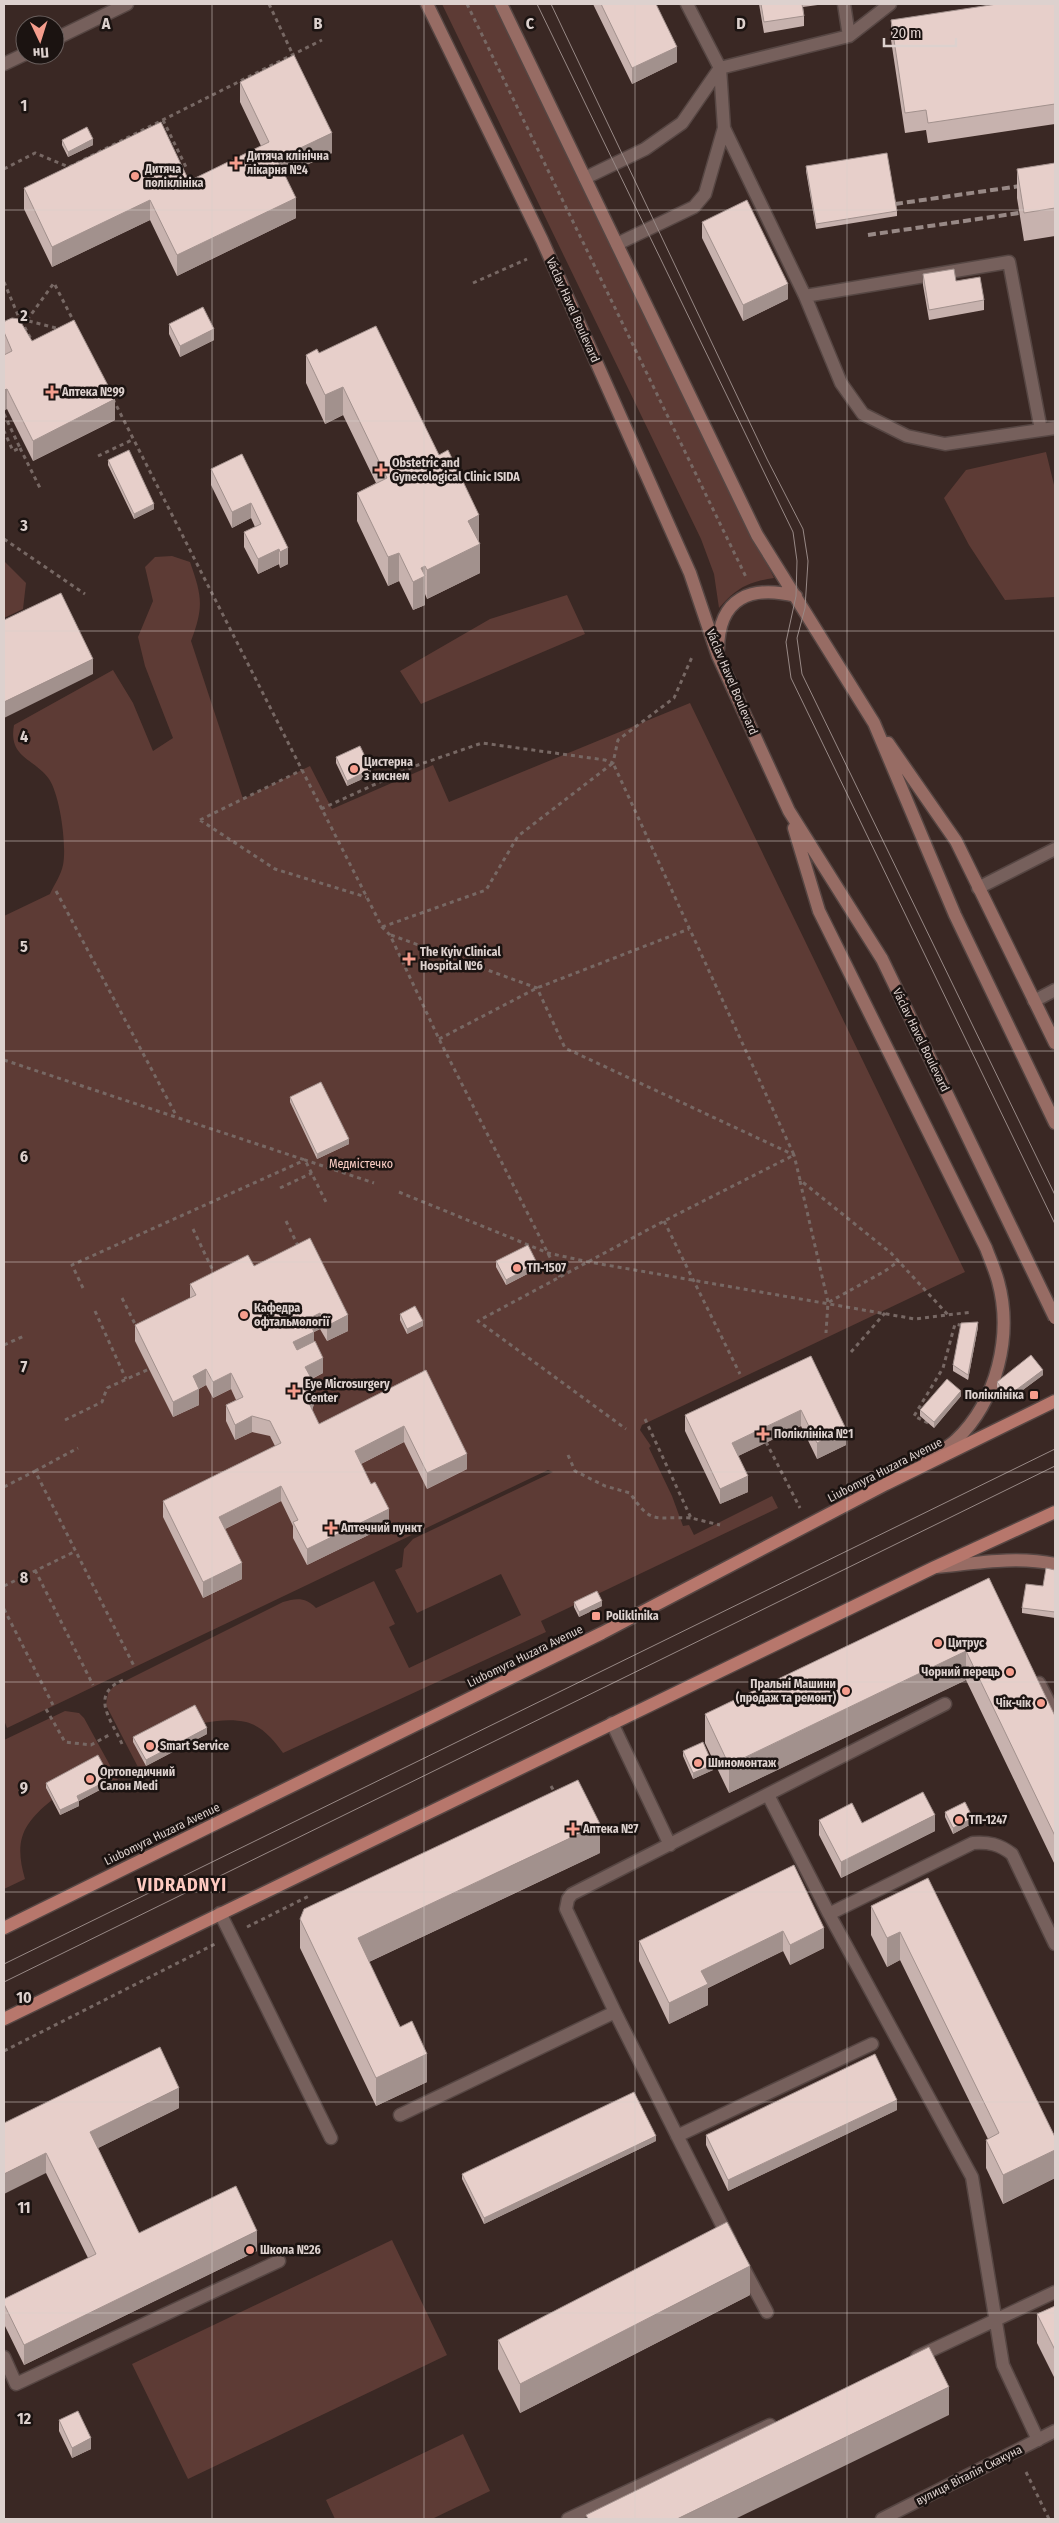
<svg xmlns="http://www.w3.org/2000/svg" width="1059" height="2523" font-family="'Fira Sans Condensed',sans-serif">
<style>
.green{fill:#5d3b35}
.lines{fill:none;stroke-linecap:round;stroke-linejoin:round}
.service-casing{stroke:#564643;stroke-width:15}
.minor-casing{stroke:#564643;stroke-width:15}
.secondary-casing{stroke:#564643;stroke-width:15}
.primary-casing{stroke:#564643;stroke-width:15}
.path{stroke:#776864;stroke-width:3;stroke-dasharray:4 4;stroke-linecap:butt}
.service{stroke:#76605c;stroke-width:12}
.minor{stroke:#76605c;stroke-width:12}
.secondary{stroke:#976c64;stroke-width:12}
.primary{stroke:#b7776c;stroke-width:12}
.tram{stroke:#988986;stroke-width:1}
.rail{stroke:#988986;stroke-width:4;stroke-dasharray:8 4;stroke-linecap:butt}
.secondary-bridge-casing{stroke:#564643;stroke-width:15;stroke-linecap:butt}
.secondary-bridge{stroke:#976c64;stroke-width:12}
.wall{fill:#c7b2ae}
.shaded-wall{fill:#a2918d}
.building{fill:#e7cfca;stroke:#a2918d}
.grid{fill:none;stroke:#ddd1ce;stroke-width:1;stroke-opacity:0.55}
.poi-dot{fill:#f59d8d;stroke:#1b1311;stroke-width:2}
.labels{text-anchor:middle;dominant-baseline:central;stroke-width:5;stroke-linejoin:round;paint-order:stroke}
.poi-label{font-size:12px;font-weight:bold;fill:#ddd1ce;stroke:#1b1311;text-anchor:start}
.street-label{font-size:12px;fill:#ddd1ce;stroke:#1b1311}
.park-label{font-size:12px;fill:#fccec5;stroke:#1b1311}
.district-label{font-size:18px;font-weight:bold;letter-spacing:1px;fill:#fecac1;stroke:#1b1311}
.grid-label{font-size:16px;text-anchor:middle;font-weight:bold;fill:#ddd1ce;stroke:#1b1311;stroke-width:5;stroke-linejoin:round;paint-order:stroke}
</style>
<rect width="100%" height="100%" fill="#3a2824"/>
<path class="green" d="M442 4H494L774 578C747 582 737 588 719 608L714 574 701 539Z
M1046 452 1055 489V597L1005 600 969 545 944 498 966 470Z
M172 556 190 562C202 596 204 607 191 641L243 799 310 766 332 809 433 765 449 802 690 703 965 1272 642 1425 640 1430 651 1446 649 1448 672 1496 683 1526 689 1525 694 1535 772 1496 778 1508 541 1621 546 1632 283 1753C274 1740 262 1726 246 1722 213 1714 166 1734 134 1742L146 1766 139 1769 106 1705 108 1693 113 1687 283 1602C296 1598 306 1597 316 1608L374 1581 395 1624 389 1627 409 1668 521 1615 501 1574 417 1613 395 1570 402 1567 404 1549 413 1539 553 1472 548 1470 7 1728 4 1720V916L50 894C54 885 61 875 63 865 67 846 60 795 49 779 34 758 8 758 14 725L113 670 133 703 153 751 173 738 145 666 138 637 153 601 145 567 155 557Z
M4 561 26 583 23 609 4 618Z
M567 595 585 634 421 704 400 671 490 619Z
M65 1711 79 1713 84 1718 118 1780 111 1784 98 1761 46 1788 52 1800C22 1824 14 1841 25 1879L4 1889V1740Z
M392 2240 447 2355 188 2479 132 2364Z
M463 2434 490 2491 432 2519H335L326 2500Z"/>
<g class="lines">
<g class="service-casing">
<path id="service" d="M687 4 720 68 724 128 805 296 841 383 863 414 907 436 945 444 1055 428
M844 4 849 36
M585 178 645 149 682 123 720 68 849 36 890 4
M617 244 694 207 705 194 724 128
M805 296 1009 262 1041 430
M978 888 1055 849
M1034 1001 1055 990
M1039 1683 1055 1714
M612 1723 670 1845
M768 1795 829 1914 972 2177 1003 2365 1038 2440
M220 1913 331 2138
M829 1914 973 1843C989 1842 999 1844 1012 1854L1055 1944
M400 2115 615 2012
M677 2136 872 2044
M730 2241 615 2012 566 1909 568 1899 572 1894 945 1704
M742 2265 767 2312
M4 2357 16 2384 279 2261
M917 2357 1055 2292
M568 2519 770 2425"/>
</g>
<g class="minor-casing">
<path id="minor" d="M55 39 127 4
M4 64 25 54
M882 2519 1055 2431"/>
</g>
<g class="secondary-casing">
<path id="secondary" d="M427 4 542 240 690 573 718 656 789 811 882 959
M501 4 757 535 874 723 955 915 1055 1123
M718 649C719 597 751 585 796 596
M888 743 956 841 1055 1043
M794 828 819 911 986 1248C990 1259 995 1270 998 1281 1013 1335 997 1401 956 1440 948 1448 936 1453 927 1459
M937 1567C977 1563 1016 1556 1055 1564"/>
</g>
<g class="primary-casing">
<path id="primary" d="M4 1928 602 1633 886 1484 1055 1401
M4 2019 935 1567 1055 1512"/>
</g>
<path class="path" d="M269 4 293 55
M467 4 746 577
M163 120 186 167 180 170
M4 169 35 153 69 167 322 40
M4 282 20 320
M473 283 527 259
M21 319 60 329
M21 320 33 343
M27 320 54 283 74 322
M113 399 382 927 390 935 439 1039 560 1277
M4 414 20 448 13 451 4 431
M20 448 40 488
M98 456 134 439
M4 539 85 594
M321 809 415 766 482 743 605 760 613 763 618 740 674 698 692 657
M200 820 275 869 366 897
M200 820 302 770
M56 891 176 1115
M382 927 486 890 518 836 613 763 794 1155 664 1221 478 1321 626 1429
M391 935 537 988 565 1048 794 1155 800 1180 891 1253 949 1316
M439 1039 537 988 689 929
M4 1060 305 1160 326 1202
M800 1181 828 1302 826 1333
M280 1188 312 1173
M399 1192 548 1253 589 1262 915 1319 972 1312
M286 1221 299 1248
M664 1221 740 1374
M193 1229 215 1275
M83 1288 72 1265 305 1160 374 1183
M122 1298 137 1328
M829 1302 885 1271 899 1261
M95 1311 126 1379
M4 1345 24 1336
M851 1352 885 1313
M645 1419 691 1518 720 1525
M65 1420 102 1402 107 1388 149 1369
M928 1423 914 1416 943 1368 955 1324 964 1326
M766 1442 800 1508
M568 1455 575 1471 605 1486 630 1493C652 1526 655 1516 691 1518
M35 1471 78 1448
M4 1487 35 1471 134 1666
M35 1570 93 1685
M4 1586 76 1551
M4 1609 53 1705
M46 1709 65 1742 91 1745 109 1735
M122 1744C111 1719 89 1695 123 1680
M551 1786 555 1793
M247 1927 309 1896
M4 2051 215 1944
M1026 2472 1049 2519"/>
<use href="#service" class="service"/>
<use href="#minor" class="minor"/>
<use href="#secondary" class="secondary"/>
<use href="#primary" class="primary"/>
<path class="tram" d="M537 4 793 532 797 561 796 596 786 642 791 678 1055 1224
M551 4 767 459 803 529 808 561 805 608 797 638 802 674 1055 1195
M4 1964 1055 1449
M4 1982 1055 1466"/>
<path class="rail" d="M895 204 1055 181
M868 235 1019 213"/>
<g class="secondary-bridge-casing">
<path id="secondary-bridge" d="M882 959 1055 1318"/>
</g>
<use href="#secondary-bridge" class="secondary-bridge"/>
</g>
<path class="wall" d="M593 4H656L677 62 632 84Z
M759 4H825L803 7 804 16V26L764 33Z
M1055 4V124L928 143 926 130 905 133 891 40V20Z
M240 82 332 153 285 175 296 218 177 276 150 220 52 267 24 209V188L189 181 261 146 240 102Z
M62 140 93 145 68 157 62 145Z
M1055 163V236L1024 241 1017 198V169Z
M806 166 897 211V216L816 229 806 171Z
M702 222 788 299 743 321 702 238Z
M923 274 956 281 984 300V310L929 320 923 285Z
M4 324 32 341 115 420 33 461 7 409 5 354 4 352Z
M169 324 214 340 180 357 169 334Z
M319 353 479 543 480 573 427 599 425 594V605L413 610 399 581 388 586 357 521V493L376 483 343 415 325 424 306 383V355Z
M242 454 288 564 280 568 279 564 258 574 244 547V532L255 527 251 518 232 528 211 485V469Z
M108 460 154 509 134 519 108 465Z
M336 757 371 775 347 786 336 763Z
M290 1097 349 1144 317 1159 290 1102Z
M496 1261 537 1269 506 1285 496 1267Z
M254 1266 348 1331 327 1341 320 1329 314 1332V1341L323 1373 312 1379 315 1401 312 1410 319 1424 426 1370 467 1469 427 1489 404 1442 361 1464 389 1525 307 1565 293 1538V1526L281 1501 225 1529 242 1579 203 1598 163 1517V1501L275 1446 270 1436 252 1432 235 1440 226 1421V1405L236 1400 231 1389 213 1398 206 1385 199 1389V1405L173 1417 135 1341V1325L190 1298V1284Z
M400 1314 423 1326 407 1334 400 1320Z
M978 1327 968 1380 953 1371V1365Z
M811 1356 846 1445 817 1459 801 1426 738 1456 748 1492 720 1504 685 1431V1415Z
M1043 1375 1008 1401 997 1387V1382Z
M961 1396 934 1428 920 1416V1410Z
M1055 1570V1618L1022 1613V1608L1043 1586Z
M989 1578 1055 1716V1865L966 1680 729 1793 705 1743V1714Z
M574 1602 602 1606 579 1617 574 1607Z
M207 1734 146 1766 133 1742V1737Z
M683 1751 713 1770 693 1779 683 1756Z
M46 1783 111 1784 79 1801V1806L60 1815 46 1788Z
M945 1812 973 1823 953 1834 945 1817Z
M819 1820 862 1823 935 1831 841 1878 819 1835Z
M600 1853 369 1962 427 2082 376 2106 300 1948V1919Z
M794 1865 824 1948 790 1965 783 1951 708 1988V2005L669 2024 639 1961V1941Z
M928 1878 1055 2137V2178L1003 2204 986 2168V2140L988 2139 900 1960 887 1967 871 1935V1906Z
M179 2108 98 2148 139 2233 257 2251 24 2365 4 2324V2299L88 2258 46 2173 4 2123Z
M897 2110 728 2191 706 2145V2135Z
M656 2141 484 2224 462 2179V2174Z
M750 2295 520 2413 498 2369V2340Z
M1055 2306V2379L1037 2343V2314Z
M59 2420 91 2449 72 2458 59 2431Z"/>
<path class="shaded-wall" d="M677 47V62L632 84V68Z
M332 133V153L277 179V159Z
M93 139V145L68 157V152Z
M296 198V218L177 276V255Z
M150 200V220L52 267V247Z
M788 284V299L743 321V305Z
M214 329V340L180 357V346Z
M343 387V415L325 424V395Z
M7 389V409L4 411V390Z
M115 399V420L33 461V441Z
M251 503V518L232 528V512Z
M154 504V509L134 519V514Z
M479 515V543L468 521Z
M480 544V573L427 599V570Z
M288 548V564L280 568V552Z
M279 549V564L258 574V559Z
M399 553V581L388 586V557Z
M425 566V605L413 610V582L421 568Z
M93 659V674L4 718V702Z
M371 769V775L347 786V781Z
M349 1139V1144L317 1159V1154Z
M537 1263V1269L506 1285V1280Z
M320 1313V1329L308 1335V1319Z
M348 1315V1331L327 1341V1326Z
M423 1321V1326L407 1334V1329Z
M978 1322V1327L968 1380V1375Z
M314 1332V1347L293 1358V1342Z
M323 1358V1373L305 1382V1367Z
M206 1369V1385L193 1392V1376Z
M1043 1370V1375L1008 1401V1396Z
M231 1373V1389L213 1398V1382Z
M315 1385V1401L309 1419V1403Z
M199 1389V1405L173 1417V1402Z
M961 1391V1396L934 1428V1422Z
M801 1410V1426L732 1459V1443Z
M252 1416V1432L235 1440V1425Z
M404 1426V1442L355 1467V1451Z
M846 1429V1445L817 1459V1443Z
M467 1454V1469L427 1489V1473Z
M748 1476V1492L720 1504V1489Z
M281 1486V1501L219 1532V1517Z
M389 1509V1525L307 1565V1549Z
M242 1563V1579L203 1598V1582Z
M602 1601V1606L579 1617V1612Z
M966 1651V1680L729 1793V1765Z
M207 1728V1734L146 1766V1760Z
M713 1765V1770L693 1779V1773Z
M111 1779V1784L79 1801V1806L60 1815V1810L77 1796Z
M935 1815V1831L841 1878V1862Z
M973 1818V1823L953 1834V1828Z
M600 1824V1853L358 1967V1938Z
M824 1928V1948L790 1965V1945Z
M783 1931V1951L708 1988V2005L669 2024V2003L701 1971Z
M900 1932V1960L887 1967V1938Z
M427 2054V2082L376 2106V2078Z
M179 2088V2108L90 2152V2132Z
M897 2100V2110L728 2191V2180Z
M656 2136V2141L484 2224V2218Z
M1055 2150V2178L1003 2204V2175Z
M46 2153V2173L4 2194V2174Z
M257 2231V2251L24 2365V2345Z
M750 2266V2295L520 2413V2384Z
M949 2387V2415L735 2519H677Z
M91 2438V2449L72 2458V2448Z"/>
<path class="building" d="M601 4H656L677 47 632 68Z
M761 4H802L804 16 764 22Z
M997 4H1055V104L928 123 926 110 905 113 891 20Z
M294 55 332 133 277 159 296 198 177 255 150 200 52 247 24 188 161 122 189 181 269 142 240 82Z
M87 127 93 139 68 152 62 140Z
M887 153 897 211 816 224 806 166Z
M1055 163V208L1024 213 1017 169Z
M747 200 788 284 743 305 702 222Z
M954 269 956 281 980 277 984 300 929 310 923 274Z
M203 307 214 329 180 346 169 324Z
M12 318 19 319 32 341 74 320 115 399 33 441 7 389 4 390V355L12 351 4 332V324L5 321Z
M376 326 439 455 448 450 479 515 468 521 480 544 427 570 425 566 421 568 425 576 413 582 399 553 388 557 357 493 387 478 343 387 325 395 306 355 317 349 319 353Z
M129 450 154 504 134 514 108 460Z
M242 454 288 548 280 552 279 549 258 559 244 532 261 524 251 503 232 512 211 469Z
M61 593 93 659 4 702V620Z
M360 746 371 769 347 781 336 757Z
M321 1082 349 1139 317 1154 290 1097Z
M310 1238 348 1315 327 1326 320 1313 308 1319 314 1332 293 1342 297 1350 315 1341 323 1358 305 1367 315 1385 309 1403 319 1424 426 1370 467 1454 427 1473 404 1426 355 1451 371 1484 375 1482 389 1509 307 1549 293 1522 298 1520 281 1486 219 1517 242 1563 203 1582 163 1501 281 1443 270 1421 252 1416 235 1425 226 1405 243 1397 231 1373 213 1382 206 1369 193 1376 199 1389 173 1402 135 1325 196 1295 190 1284 248 1255 254 1266Z
M528 1245 537 1263 506 1280 496 1261Z
M415 1306 423 1321 407 1329 400 1314Z
M978 1322 968 1375 953 1365 961 1323Z
M1031 1355 1043 1370 1008 1396 997 1382Z
M811 1356 846 1429 817 1443 801 1410 732 1443 748 1476 720 1489 685 1415Z
M947 1379 961 1391 934 1422 920 1410Z
M1046 1568 1055 1570V1612L1022 1608 1026 1584 1043 1586Z
M989 1578 1055 1716V1836L966 1651 729 1765 705 1714Z
M597 1591 602 1601 579 1612 574 1602Z
M195 1705 207 1728 146 1760 133 1737Z
M703 1742 713 1765 693 1773 683 1751Z
M98 1755 111 1779 77 1796 79 1801 60 1810 46 1783Z
M578 1780 600 1824 358 1938 400 2027 412 2021 427 2054 376 2078 300 1919 304 1909Z
M923 1792 935 1815 841 1862 819 1820 852 1803 862 1823Z
M965 1802 973 1818 953 1828 945 1812Z
M794 1865 824 1928 790 1945 783 1931 701 1971 708 1984 669 2003 639 1941Z
M928 1878 1055 2137V2150L1003 2175 986 2140 999 2133 900 1932 887 1938 871 1906Z
M160 2047 179 2088 90 2132 139 2233 236 2186 257 2231 24 2345 4 2304V2299L96 2254 46 2153 4 2174V2123Z
M875 2054 897 2100 728 2180 706 2135Z
M634 2092 656 2136 484 2218 462 2174Z
M727 2222 750 2266 520 2384 498 2340Z
M1055 2306V2350L1037 2314Z
M929 2347 949 2387 677 2519H588L586 2515Z
M78 2411 91 2438 72 2448 59 2420Z"/>
<path class="grid" d="M212 4V2519M424 4V2519M635 4V2519M847 4V2519M4 210H1055M4 421H1055M4 631H1055M4 841H1055M4 1051H1055M4 1262H1055M4 1472H1055M4 1682H1055M4 1892H1055M4 2102H1055M4 2313H1055"/>
<g class="poi-dot">
<path d="M233.5 155.5h5v5h5v5h-5v5h-5v-5h-5v-5h5z"/>
<circle cx="135" cy="176" r="5"/>
<path d="M49.5 384.5h5v5h5v5h-5v5h-5v-5h-5v-5h5z"/>
<path d="M378.5 462.5h5v5h5v5h-5v5h-5v-5h-5v-5h5z"/>
<circle cx="354" cy="769" r="5"/>
<path d="M406.5 951.5h5v5h5v5h-5v5h-5v-5h-5v-5h5z"/>
<circle cx="517" cy="1268" r="5"/>
<circle cx="244" cy="1315" r="5"/>
<path d="M291.5 1383.5h5v5h5v5h-5v5h-5v-5h-5v-5h5z"/>
<rect x="1029" y="1390" width="10" height="10" rx="2.5"/>
<path d="M760.5 1426.5h5v5h5v5h-5v5h-5v-5h-5v-5h5z"/>
<path d="M328.5 1520.5h5v5h5v5h-5v5h-5v-5h-5v-5h5z"/>
<rect x="591" y="1611" width="10" height="10" rx="2.5"/>
<circle cx="938" cy="1643" r="5"/>
<circle cx="1010" cy="1672" r="5"/>
<circle cx="846" cy="1691" r="5"/>
<circle cx="1041" cy="1703" r="5"/>
<circle cx="150" cy="1746" r="5"/>
<circle cx="698" cy="1763" r="5"/>
<circle cx="90" cy="1779" r="5"/>
<circle cx="959" cy="1820" r="5"/>
<path d="M570.5 1821.5h5v5h5v5h-5v5h-5v-5h-5v-5h5z"/>
<circle cx="250" cy="2250" r="5"/>
</g>
<g class="labels">
<g class="poi-label">
<text x="247" y="156">Дитяча клінічна<tspan x="247" dy="14">лікарня №4</tspan></text>
<text x="145" y="169">Дитяча<tspan x="145" dy="14">поліклініка</tspan></text>
<text x="62" y="392">Аптека №99</text>
<text x="392" y="463">Obstetric and<tspan x="392" dy="14">Gynecological Clinic ISIDA</tspan></text>
<text x="364" y="762">Цистерна<tspan x="364" dy="14">з киснем</tspan></text>
<text x="420" y="952">The Kyiv Clinical<tspan x="420" dy="14">Hospital №6</tspan></text>
<text x="527" y="1268">ТП-1507</text>
<text x="254" y="1308">Кафедра<tspan x="254" dy="14">офтальмології</tspan></text>
<text x="305" y="1384">Eye Microsurgery<tspan x="305" dy="14">Center</tspan></text>
<text x="1024" y="1395" text-anchor="end">Поліклініка</text>
<text x="774" y="1434">Поліклініка №1</text>
<text x="341" y="1528">Аптечний пункт</text>
<text x="606" y="1616">Poliklinika</text>
<text x="948" y="1643">Цитрус</text>
<text x="1000" y="1672" text-anchor="end">Чорний перець</text>
<text x="836" y="1684" text-anchor="end">Пральні Машини<tspan x="836" dy="14">(продаж та ремонт)</tspan></text>
<text x="1031" y="1703" text-anchor="end">Чік-чік</text>
<text x="160" y="1746">Smart Service</text>
<text x="708" y="1763">Шиномонтаж</text>
<text x="100" y="1772">Ортопедичний<tspan x="100" dy="14">Салон Medi</tspan></text>
<text x="969" y="1820">ТП-1247</text>
<text x="583" y="1829">Аптека №7</text>
<text x="260" y="2250">Школа №26</text>
</g>
<g class="street-label">
<text transform="translate(573 310) rotate(66)">Václav Havel Boulevard</text>
<text transform="translate(732 682) rotate(67)">Václav Havel Boulevard</text>
<text transform="translate(921 1040) rotate(64)">Václav Havel Boulevard</text>
<text transform="translate(885 1470) rotate(-27)">Liubomyra Huzara Avenue</text>
<text transform="translate(525 1656) rotate(-26)">Liubomyra Huzara Avenue</text>
<text transform="translate(162 1834) rotate(-26)">Liubomyra Huzara Avenue</text>
<text transform="translate(969 2475) rotate(-27)">вулиця Віталія Скакуна</text>
</g>
<g class="park-label">
<text x="361" y="1164">Медмістечко</text>
</g>
<g class="district-label">
<text x="182" y="1885">VIDRADNYI</text>
</g>
</g>
<g class="grid-label">
<text x="106" y="29">A</text>
<text x="318" y="29">B</text>
<text x="530" y="29">C</text>
<text x="741" y="29">D</text>
<text x="24" y="111">1</text>
<text x="24" y="321">2</text>
<text x="24" y="531">3</text>
<text x="24" y="742">4</text>
<text x="24" y="952">5</text>
<text x="24" y="1162">6</text>
<text x="24" y="1372">7</text>
<text x="24" y="1583">8</text>
<text x="24" y="1793">9</text>
<text x="24" y="2003">10</text>
<text x="24" y="2213">11</text>
<text x="24" y="2424">12</text>
</g>
<rect width="1059" height="2523" fill="none" stroke="#ddd1ce" stroke-width="10"/>
<g transform="translate(40 40) rotate(176)"><circle r="24" fill="#1b1311" stroke="#695f5d"/>
<path d="M0-4L9 19L0 12L-9 19Z" fill="#f59d8d"/>
<text y="-8" font-size="14" font-weight="bold" text-anchor="middle" fill="#ddd1ce">Пн</text>
</g>
<path d="M884 38v8h72v-8" fill="none" stroke="#ddd1ce" stroke-width="2.5"/>
<text x="892" y="38" font-size="15" fill="#ddd1ce" stroke="#1b1311" stroke-width="4" paint-order="stroke">20 m</text>
</svg>
